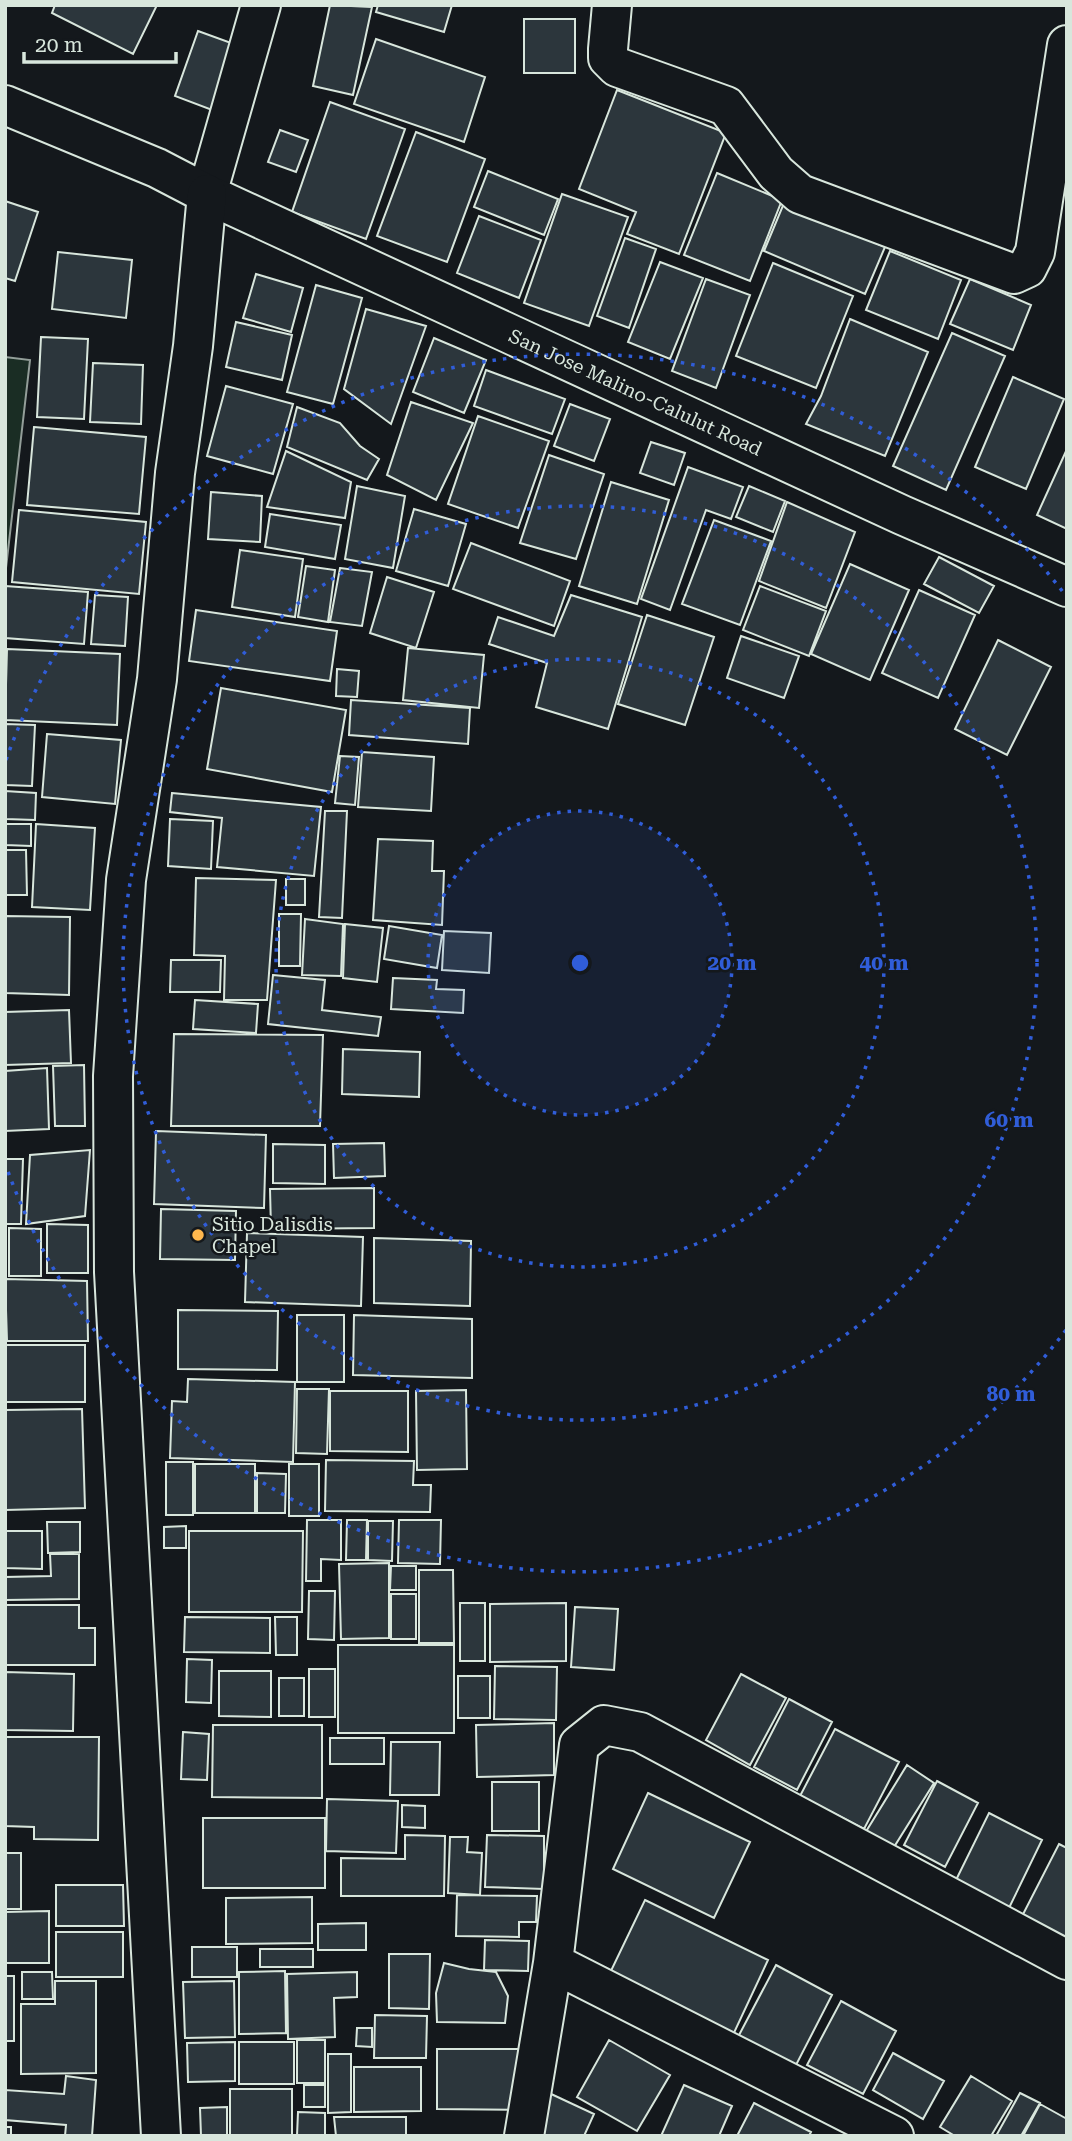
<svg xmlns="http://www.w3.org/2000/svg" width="1072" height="2141" font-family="'Roboto Serif',serif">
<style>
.green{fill:#1a2d24;stroke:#939e99;stroke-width:2}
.building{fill:#2c363c;stroke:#d8e6dc;stroke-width:2}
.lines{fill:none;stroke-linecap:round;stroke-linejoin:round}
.street-casing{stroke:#d8e6dc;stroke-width:42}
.secondary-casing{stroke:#d8e6dc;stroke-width:42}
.street{stroke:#14181c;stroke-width:38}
.secondary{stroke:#14181c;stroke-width:38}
.ring{fill:none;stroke:#305dd8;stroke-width:3.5;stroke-dasharray:3.5 7}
.poi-dot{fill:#ffb74d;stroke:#14181c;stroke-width:2.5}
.labels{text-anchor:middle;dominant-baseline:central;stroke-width:5;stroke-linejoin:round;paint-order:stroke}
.street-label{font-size:19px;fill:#d8e6dc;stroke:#14181c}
.poi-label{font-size:19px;fill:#d8e6dc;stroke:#14181c;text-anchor:start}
.centre{fill:#305dd8;stroke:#14181c;stroke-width:3.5}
.ring-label{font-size:21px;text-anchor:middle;font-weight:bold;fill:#305dd8;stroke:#14181c;stroke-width:5;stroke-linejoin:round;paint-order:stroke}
</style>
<rect width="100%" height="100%" fill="#14181c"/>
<path class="green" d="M5 357 30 360 6 568 5 567Z"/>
<path class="building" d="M55 5H157L133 54 52 13Z
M330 5 372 7 353 95 313 86Z
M378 5H452L444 32 376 12Z
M524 19H575V73H524Z
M198 31 245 48 220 113 175 96Z
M376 39 485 77 464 142 354 104Z
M617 90 726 133 679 254 627 234 636 212 579 189Z
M330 102 405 129 366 239 292 212Z
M280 130 308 140 296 172 268 162Z
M416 132 485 159 447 262 377 236Z
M488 171 558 199 544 235 474 207Z
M717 173 782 200 750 281 684 255Z
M562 194 628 217 589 326 524 303Z
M5 201 38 212 15 281 5 278Z
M784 203 885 247 865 294 764 251Z
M479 216 541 240 519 298 457 273Z
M625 238 656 249 629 328 597 316Z
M890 251 961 280 938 339 866 310Z
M58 252 132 260 126 318 52 309Z
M660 262 703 278 670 359 628 342Z
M773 263 853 296 816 388 736 356Z
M256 274 303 288 291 332 243 318Z
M706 279 750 295 716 388 672 371Z
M970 279 1031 305 1013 350 950 324Z
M316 285 362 298 333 404 287 392Z
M366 309 426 326 391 424 344 389Z
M850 319 928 352 885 456 806 424 821 396Z
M236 322 292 335 282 380 226 367Z
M952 333 1005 356 946 490 893 466Z
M41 337 88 339 84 419 37 417Z
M434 338 486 360 464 413 413 392Z
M93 363 143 365 141 424 90 422Z
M486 370 565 399 552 434 474 406Z
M1013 377 1064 399 1026 489 975 467Z
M226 386 293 404 273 474 207 456Z
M411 402 473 423 436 500 387 475Z
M570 404 610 419 594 461 554 446Z
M297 407 340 423 360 446 379 459 367 480 287 447Z
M478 416 549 441 518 528 448 504Z
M34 427 146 437 139 514 27 505Z
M651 442 685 453 674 485 640 473Z
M1067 449V529L1037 515Z
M286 451 351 482 345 518 267 507Z
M549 455 604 474 576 559 520 543Z
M688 467 743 487 731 519 706 510 670 610 641 599Z
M611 482 669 500 637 604 579 586Z
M357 486 405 496 393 568 345 559Z
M749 486 785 501 773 532 736 517Z
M211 492 262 496 260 542 208 539Z
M787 502 855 532 826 608 759 581Z
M414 509 466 524 448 586 396 571Z
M19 510 146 522 139 594 12 582Z
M270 514 341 525 335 559 265 547Z
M714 520 771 541 740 625 682 604Z
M471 543 570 581 554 626 453 589Z
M240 550 303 559 295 617 232 607Z
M939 557 994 586 979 613 924 584Z
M850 564 909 590 870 680 811 654Z
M306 566 335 570 328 622 298 617Z
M340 568 372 572 362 626 330 622Z
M387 577 434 592 416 648 370 633Z
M5 586 88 592 84 644 5 638Z
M760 586 826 611 809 656 743 630Z
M919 590 975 615 938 698 882 673Z
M95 595 128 597 125 646 91 644Z
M571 595 642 617 608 729 536 707 547 663 489 644 498 617 554 636Z
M196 610 337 631 330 681 189 661Z
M647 615 714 637 685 725 618 704Z
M741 636 799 656 784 698 727 678Z
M998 640 1051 667 1007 755 955 729Z
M408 648 484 655 479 708 403 700Z
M7 649 120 654 117 725 5 720Z
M337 669 359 671 357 697 336 696Z
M221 688 346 710 332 792 207 769Z
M351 700 470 708 468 744 349 735Z
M5 724 35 725 32 786 5 785Z
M47 734 121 740 115 804 42 797Z
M362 752 434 757 431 811 358 807Z
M340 756 359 757 355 805 335 803Z
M5 791 36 793 35 820 5 819Z
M172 793 321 807 314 876 217 867 222 818 170 812Z
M325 811H347L342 918 319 917Z
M170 819 213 821 211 869 168 866Z
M5 824H31V846L5 845Z
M36 824 95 828 90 910 32 907Z
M378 839 433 841 432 871H444L442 925 373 920Z
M5 850H26L27 895H5Z
M196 878 276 880 267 1000H224L225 956 194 955Z
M286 879H305V905H286Z
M279 914H301L300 966H279Z
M5 916 70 917 69 995 5 993Z
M305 919 343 924 341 976 302 975Z
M345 924 383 928 377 982 343 978Z
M389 926 442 935 437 968 384 959Z
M444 931 491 933 489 973 442 970Z
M171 960H221L220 992H170Z
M273 975 325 980 322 1010 381 1017 378 1036 268 1024Z
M393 978 437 980 436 989 464 990 463 1013 391 1009Z
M195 1000 258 1004 256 1033 193 1029Z
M69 1010 71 1063 5 1065V1012Z
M174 1034 323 1035 320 1126H171Z
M343 1049 420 1052 419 1097 342 1094Z
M84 1065 85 1126H55L53 1066Z
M47 1068 49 1129 5 1131V1071Z
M156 1131 266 1135 264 1208 154 1204Z
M384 1143 385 1176 334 1178 333 1144Z
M273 1144 325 1145V1184L273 1183Z
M90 1150 85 1216 26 1224 30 1155Z
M5 1159H23L21 1224H5Z
M374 1188V1228L271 1229 270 1189Z
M161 1209 236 1211 235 1260 160 1259Z
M47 1224 88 1225V1273H47Z
M9 1228 41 1229V1276H9Z
M247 1233 363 1237 361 1306 245 1302Z
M374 1238 471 1241 470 1306 374 1303Z
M5 1279 87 1281 88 1341H7Z
M178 1310 278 1311 277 1370 178 1369Z
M297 1315H344V1382H297Z
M354 1315 472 1319V1378L353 1375Z
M5 1345H85V1402H5Z
M188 1379 295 1382 293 1462 170 1458 172 1401 187 1402Z
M297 1389H329L327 1454 296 1453Z
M466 1390 467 1469 417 1470 416 1391Z
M330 1391H408V1452L330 1451Z
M82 1409 85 1508 5 1510V1410Z
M326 1460 414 1461 413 1485H431L430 1512 325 1511Z
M166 1462H193V1515H166Z
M195 1464H255V1513H195Z
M289 1464H319V1516H289Z
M257 1473 286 1474 285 1513H257Z
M307 1520H341V1560L321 1559V1581H306Z
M347 1520H367L366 1560H346Z
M399 1520H441L440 1564 398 1563Z
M368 1521H393L392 1561 368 1560Z
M47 1522H80V1552L48 1553Z
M186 1526V1548H164V1527Z
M5 1531H42V1569L5 1568Z
M189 1531H303L302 1612H189Z
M50 1554H79V1599L5 1600V1577L51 1576Z
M389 1563V1638L341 1639 339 1564Z
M391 1566H416V1590H390Z
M419 1570H453L454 1643H419Z
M309 1591H335L334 1640 308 1639Z
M391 1594H416V1639H391Z
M460 1603H485V1661H460Z
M566 1603V1661L490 1662V1604Z
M5 1605H79V1628H95V1665H5Z
M575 1607 618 1609 614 1670 571 1667Z
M185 1617 270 1618V1653L184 1652Z
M275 1617H297V1655H276Z
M338 1645H454V1733H338Z
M187 1659 212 1660 211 1703 186 1702Z
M495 1666 557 1667 556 1720 494 1719Z
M309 1669H335V1717H309Z
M219 1671H271V1717L219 1716Z
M5 1672 74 1674 73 1731 5 1730Z
M741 1674 786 1698 750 1765 706 1740Z
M458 1676H490V1718H458Z
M279 1678H304V1716H279Z
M789 1699 832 1722 797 1790 754 1767Z
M554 1723V1775L477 1777 476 1725Z
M213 1725H322V1798L212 1797Z
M835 1729 899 1762 864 1829 800 1796Z
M183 1732 209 1734 207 1780 181 1779Z
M5 1737H99L98 1840 34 1839V1827L5 1826Z
M330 1738H384V1764H330Z
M391 1742H440L439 1795H390Z
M907 1765 934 1783 889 1855 862 1838Z
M937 1781 978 1803 945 1867 904 1845Z
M492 1782H539V1831H492Z
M648 1793 750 1842 714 1918 613 1869Z
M327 1799 398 1801 396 1853 326 1851Z
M402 1805 425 1806V1828L402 1827Z
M989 1813 1042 1840 1009 1908 955 1882Z
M203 1818H325V1888H203Z
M405 1835 445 1836 444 1896H341V1858L405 1859Z
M487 1835 544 1836V1889L485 1887Z
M450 1837H468L467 1852 482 1853 480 1895 448 1893Z
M1059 1844 1067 1848V1952L1017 1926Z
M5 1853H21V1909H5Z
M56 1885H123L124 1926H56Z
M457 1895 537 1896 536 1922H519V1937L456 1936Z
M312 1897V1943L226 1944V1898Z
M645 1900 768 1960 732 2037 608 1977Z
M49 1911V1963H5V1912Z
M366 1923V1950H318V1924Z
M56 1932H123V1977H56Z
M485 1940 529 1941 528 1971 484 1970Z
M192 1947H237V1977H192Z
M260 1949H313V1967H260Z
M389 1954H430L429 2009 389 2008Z
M444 1963 469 1969 496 1972 508 1996 505 2023 437 2022 436 1993Z
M776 1965 832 1995 795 2067 738 2037Z
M285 1971 286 2033 239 2034V1972Z
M22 1972H52L53 1999H22Z
M357 1972V1997L334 1998 335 2037 288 2039 287 1974Z
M5 1976H14V2041H5Z
M55 1981H96V2073L21 2074V2004H55Z
M234 1981 235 2037 185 2038 183 1982Z
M841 2001 896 2031 863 2094 807 2065Z
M375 2015 427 2016 426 2058H374Z
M357 2028H372V2047L356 2046Z
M297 2040H325V2083H297Z
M609 2040 670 2075 637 2131 577 2097Z
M235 2042V2081L188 2082 187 2043Z
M239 2042H294V2084H239Z
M437 2049H521V2110L437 2109Z
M893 2053 944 2081 923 2119 873 2090Z
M328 2054H351V2112L328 2113Z
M354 2067H421V2111L354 2112Z
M66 2076 96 2080 92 2136H65L66 2125 5 2120V2090L64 2094Z
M971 2076 1012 2101 991 2136H955L940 2127Z
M304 2085H325V2107H304Z
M684 2085 732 2106 719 2136H661Z
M230 2089H292V2136H230Z
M549 2093 594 2114 584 2136H541Z
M1020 2093 1040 2103 1021 2136H996Z
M754 2103 811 2132 809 2136H737Z
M1040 2104 1067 2119V2136H1023Z
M227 2107V2136H201L200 2108Z
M298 2112 325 2113V2136H297Z
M334 2117H406V2136H336Z
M5 2127H11V2136H5Z"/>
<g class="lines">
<g class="street-casing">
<path id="street" d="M612 5 608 49V58L617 67 726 106 776 173 800 194 1014 274 1027 268 1035 252 1067 45
M207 194 261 5
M553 1963 894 2136
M524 2136 553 1963 579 1745 604 1725 640 1732 1067 1960"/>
</g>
<g class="secondary-casing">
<g id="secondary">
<path id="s1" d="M5 105 157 168 207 194 902 515 1067 587"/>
<path d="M161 2136 114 1272 113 1076 126 880 157 679 175 473 193 346 207 194"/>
</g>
</g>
<use href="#street" class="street"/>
<use href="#secondary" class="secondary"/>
</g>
<circle cx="580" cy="963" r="152" fill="#305dd8" fill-opacity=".12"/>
<g class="ring">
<circle cx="580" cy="963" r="152"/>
<circle cx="580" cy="963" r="304"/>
<circle cx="580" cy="963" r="457"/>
<path d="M1066 1330A609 609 0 0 1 6 1166M6 760A609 609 0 0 1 1066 596"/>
</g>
<circle class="poi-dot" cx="198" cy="1235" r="7"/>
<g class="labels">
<g class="street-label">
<text stroke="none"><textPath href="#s1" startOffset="693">San Jose Malino-Calulut Road</textPath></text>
</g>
<g class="poi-label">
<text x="212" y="1224">Sitio Dalisdis<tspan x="212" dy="22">Chapel</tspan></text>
</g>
</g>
<circle cx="580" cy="963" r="10" class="centre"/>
<g class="ring-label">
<text x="732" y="970">20 m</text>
<text x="884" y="970">40 m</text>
<text x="1009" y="1127">60 m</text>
<text x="1011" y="1401">80 m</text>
</g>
<rect width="1072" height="2141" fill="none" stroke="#d8e6dc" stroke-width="14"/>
<path d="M24 52v10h152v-10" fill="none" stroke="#d8e6dc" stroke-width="3.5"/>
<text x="35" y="52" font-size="21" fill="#d8e6dc" stroke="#14181c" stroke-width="5" paint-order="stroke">20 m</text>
</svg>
